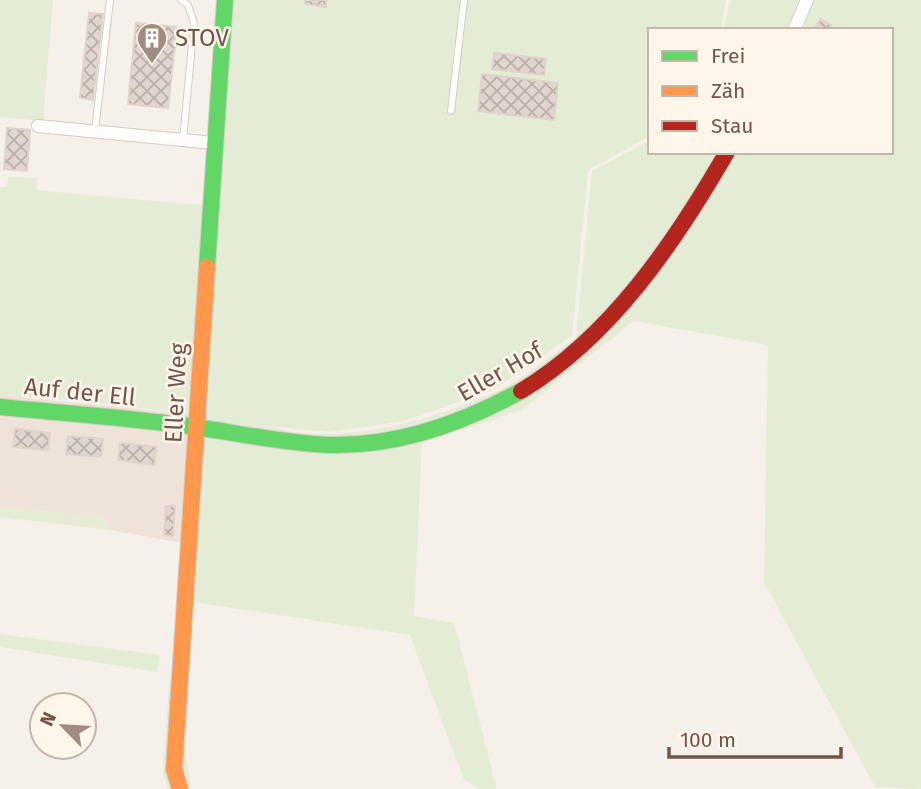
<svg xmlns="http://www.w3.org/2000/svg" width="921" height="789" font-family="'Fira Sans',sans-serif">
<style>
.residential{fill:#efe2d8}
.grass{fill:#e4ecd5}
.building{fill:url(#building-cross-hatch);stroke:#dfd3cc;stroke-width:2}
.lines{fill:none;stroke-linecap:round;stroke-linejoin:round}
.lane-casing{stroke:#d4ccc7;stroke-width:8}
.street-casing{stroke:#d4ccc7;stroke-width:14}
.fast-casing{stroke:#d5ccc6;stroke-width:18}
.slow-casing{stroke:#d5ccc6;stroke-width:18}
.jam-casing{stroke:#d5ccc6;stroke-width:18}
.lane{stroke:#fefdfc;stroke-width:6}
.street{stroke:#fefdfc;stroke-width:12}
.fast{stroke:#63d668;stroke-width:16}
.slow{stroke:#ff974d;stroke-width:16}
.jam{stroke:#b3261e;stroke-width:16}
.labels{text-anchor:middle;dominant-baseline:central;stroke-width:5;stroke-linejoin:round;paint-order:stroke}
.poi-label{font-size:24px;fill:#73564b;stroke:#fef5eb;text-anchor:start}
.street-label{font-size:24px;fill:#73564b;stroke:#fef5eb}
</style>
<defs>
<pattern id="building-cross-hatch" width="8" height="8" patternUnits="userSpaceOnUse" patternTransform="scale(1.75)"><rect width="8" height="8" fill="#e0d6cf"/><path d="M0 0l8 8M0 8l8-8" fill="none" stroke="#bab0aa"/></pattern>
</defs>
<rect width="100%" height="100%" fill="#f6f0ea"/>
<path class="residential" d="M0 395 208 416 197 546 111 530 101 516 0 508Z"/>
<path class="grass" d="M0 0H53L43 121 1 117 0 120Z
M234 0H726L720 30H650V136L588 170 572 336 493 390 403 421 330 432 269 426C335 448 433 420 495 392 523 380 550 355 576 338L592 171 650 140V152H891V30H724L730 0H921V789L875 787 764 582 768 345 634 321 521 410 422 443 414 616 454 623 497 789H480L464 780 410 635 193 602 185 749 191 789H168L163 773 169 685 193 601 208 416 92 402 0 395V187H7L8 177 37 178 36 190 219 207Z
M0 508 101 516 111 530 0 517Z
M0 634 160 655 157 672 0 647Z"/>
<path class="building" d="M305 0H326V7L305 4Z
M89 13 103 14 93 100 80 98Z
M820 19 831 25 829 30H814Z
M136 23 177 27 168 108 128 104Z
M494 53 546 59 544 75 492 69Z
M482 74 558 83 554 120 478 111Z
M7 128 30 130 27 171 4 169Z
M15 429 50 433 48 450 13 447Z
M68 436 103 439 101 457 66 454Z
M120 443 156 447 154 465 118 460Z
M166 506H175L173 536 164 535Z"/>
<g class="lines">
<g class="lane-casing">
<path id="lane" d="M181 0 188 5 194 23 183 140
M451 111 464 0
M95 131 110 0"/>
</g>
<g class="street-casing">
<path id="street" d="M794 30 807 0
M38 126 214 143"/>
</g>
<g class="fast-casing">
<path id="fast" d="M207 267 225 0
M0 407C60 413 120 417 180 425 229 431 279 443 328 445 397 447 461 424 521 391"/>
</g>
<g class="slow-casing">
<path id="slow" d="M180 789 174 769 207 267"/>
</g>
<g class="jam-casing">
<path id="jam" d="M521 391C611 337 675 242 727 152"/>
</g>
<use href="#lane" class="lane"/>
<use href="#street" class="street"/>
<use href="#fast" class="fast"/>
<use href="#slow" class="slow"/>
<use href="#jam" class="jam"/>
</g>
<defs>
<g id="building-pin" transform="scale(1.575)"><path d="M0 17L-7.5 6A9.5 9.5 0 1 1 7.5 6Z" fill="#a18c83" stroke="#fef5eb"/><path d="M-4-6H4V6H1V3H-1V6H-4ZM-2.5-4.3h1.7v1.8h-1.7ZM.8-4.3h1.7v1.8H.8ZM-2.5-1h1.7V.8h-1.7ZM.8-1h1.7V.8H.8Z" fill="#fff"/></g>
</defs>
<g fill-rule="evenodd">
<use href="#building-pin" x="152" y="38"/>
</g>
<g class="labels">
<g class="poi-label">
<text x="175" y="38">STOV</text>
</g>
<g class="street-label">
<text transform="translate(500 372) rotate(-30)">Eller Hof</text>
<text transform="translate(80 392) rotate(6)">Auf der Ell</text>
<text transform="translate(176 393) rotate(-87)">Eller Weg</text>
</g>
</g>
<rect x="648" y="28" width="245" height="126" fill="#fef5eb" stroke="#c6b5ab" stroke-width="2"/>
<rect x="662" y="51" width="35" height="10" fill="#63d668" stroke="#c6b5ab" stroke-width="2"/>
<text x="711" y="63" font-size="21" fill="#73564b">Frei</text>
<rect x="662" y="86" width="35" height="10" fill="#ff974d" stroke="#c6b5ab" stroke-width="2"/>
<text x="711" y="98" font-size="21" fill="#73564b">Zäh</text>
<rect x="662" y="121" width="35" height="10" fill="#b3261e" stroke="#c6b5ab" stroke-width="2"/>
<text x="711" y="133" font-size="21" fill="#73564b">Stau</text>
<g transform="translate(63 726) rotate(295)"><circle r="33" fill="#fef5eb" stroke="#c6b5ab" stroke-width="2"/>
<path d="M0-5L12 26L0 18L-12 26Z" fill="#a18c83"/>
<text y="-10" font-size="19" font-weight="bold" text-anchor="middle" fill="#73564b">N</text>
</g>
<path d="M669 747v10h172v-10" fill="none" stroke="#73564b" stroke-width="3.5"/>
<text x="680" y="747" font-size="21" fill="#73564b" stroke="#fef5eb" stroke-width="5" paint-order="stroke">100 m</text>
</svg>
